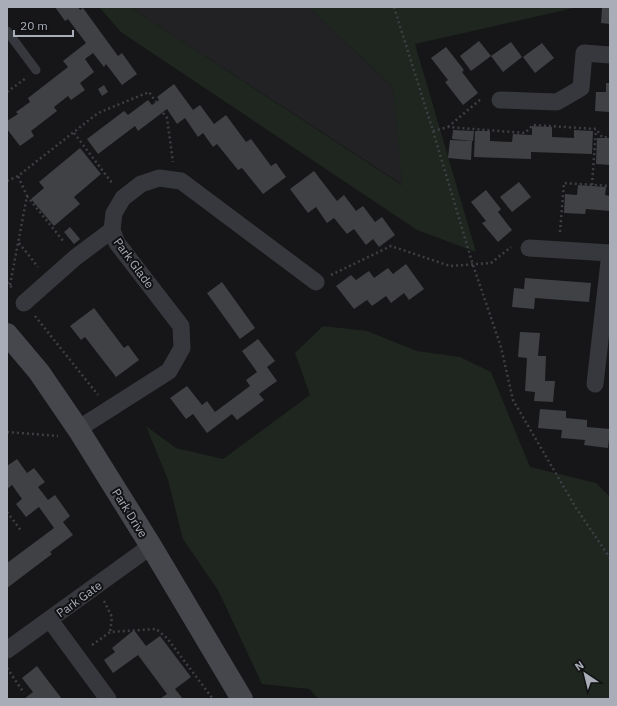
<svg xmlns="http://www.w3.org/2000/svg" width="617" height="706" font-family="'IBM Plex Sans',sans-serif">
<style>
.built{fill:#222225}
.green{fill:#1e261f}
.building{fill:#404145}
.lines{fill:none;stroke-linecap:round;stroke-linejoin:round}
.path{stroke:#3d3f44;stroke-width:2.5;stroke-dasharray:2 3;stroke-linecap:butt}
.lane{stroke:#37383d;stroke-width:9}
.street{stroke:#37383d;stroke-width:17}
.secondary{stroke:#45474d;stroke-width:22}
.labels{text-anchor:middle;dominant-baseline:central;stroke-width:4;stroke-linejoin:round;paint-order:stroke}
.street-label{font-size:12px;fill:#a8adb8;stroke:#111113}
</style>
<rect width="100%" height="100%" fill="#161618"/>
<path class="built" d="M130 7H308L393 87 403 185Z"/>
<path class="green" d="M99 7H130L402 185 393 87 308 7H578L415 44 476 252 417 230 121 32Z
M323 326 367 331 417 351 460 357 491 372 530 467 596 483 610 497V699H319L309 689 262 684 218 590 183 539 168 480 146 426 176 448 223 459 310 395 295 353Z"/>
<path class="building" d="M55 7H78L80 10 83 8 118 56 122 53 137 74 122 85 106 64 104 67 93 53 85 59 94 72 80 83 85 90 71 100 68 96 54 107 57 111 31 131 34 136 20 146 7 129V121L18 114 16 112 30 102 28 98 68 67 63 61 86 43 68 19 65 21Z
M602 7H610V24L601 23Z
M479 41 491 56 471 71 460 56Z
M511 42 522 57 503 72 491 56Z
M542 43 554 58 535 73 523 57Z
M446 47 464 70 462 72 478 93 463 105 445 82 448 80 431 58Z
M606 83H610V112L595 111 596 92H606Z
M174 84 193 110 200 105 214 124 226 115 246 142 251 139 271 166 276 163 286 177 263 194 242 168 238 170 217 144 213 147 203 133 198 137 185 118 177 124 167 109 138 131 135 126 98 154 87 139 124 111 128 115 148 100 152 105 159 100 157 97Z
M104 85 108 92 102 96 98 89Z
M532 126 552 127V137L574 138V130L593 131 592 154 531 152V159L474 157 475 131H490V141L512 142 513 134 532 135Z
M453 130 474 131 473 141 452 139Z
M597 138H610V165L596 164Z
M450 140 472 141 471 160 448 158Z
M80 148 101 174 74 197 80 204 54 226 31 199 44 188 39 182Z
M314 171 337 201 344 195 356 211 363 206 375 222 382 217 395 235 379 247 373 239 366 245 354 229 347 234 334 218 327 223 316 207 308 213 290 189Z
M519 182 531 197 512 212 500 197Z
M578 185 606 187 605 195 610 196V211L586 209 585 214 564 213 565 194 577 195Z
M486 190 501 209 498 212 512 230 498 242 482 223 486 221 471 202Z
M70 227 80 239 74 244 64 232Z
M406 264 424 289 409 300 404 293 391 303 386 296 372 306 367 300 354 309 336 286 351 275 356 280 369 271 374 278 388 268 393 274Z
M525 278 591 283 589 302 535 298 534 309 512 307 514 288 524 289Z
M222 282 255 328 240 339 207 293Z
M94 308 124 348 128 345 139 360 116 377 85 337 81 340 70 326Z
M520 332 540 333 538 356H546L545 381H555L553 402 534 401 535 392 525 391 527 358 518 357Z
M258 339 275 361 267 367 277 381 259 394 264 400 237 420 232 414 207 433 193 414 186 419 170 398 187 386 202 405 207 401 215 412 250 386 246 380 257 372 242 351Z
M540 409 566 411V418L587 420V427L610 429 608 448 584 445 585 440 561 438 562 430 538 428Z
M17 459 27 473 34 468 45 482 38 487 48 500 55 495 70 516 63 522 73 535 50 552 52 554 7 588V563L54 528 39 507 26 517 16 504 22 499 12 485 7 489V466Z
M134 630 146 646 160 636 191 677 175 689 183 699H160L167 694 138 655 113 673 104 660 115 652 112 648Z
M37 666 46 678 62 699H24L33 692 22 678Z"/>
<g class="lines">
<path class="path" d="M394 7 433 131 473 265 501 347 513 400 576 508 610 558
M7 92 26 78
M163 113 167 118 173 162
M448 127 481 99
M433 131 448 127 525 133 533 125 596 129 602 137 610 138
M74 133 112 183
M7 181 18 176 98 113 149 92 156 102
M592 185 596 130
M27 196 64 242
M560 232 564 183 610 186
M19 243 38 267
M331 275 391 246 450 266 491 263 511 247
M7 282 13 289
M10 285 27 196 18 176
M35 316 98 395
M7 432 58 436
M7 512 22 532
M104 601 112 617 110 632
M92 645 110 632 156 629 167 638 213 699
M7 668 24 693"/>
<path class="lane" d="M7 31 36 70"/>
<path class="street" d="M500 100 557 102 581 88 584 53 610 55
M529 248 610 253
M24 303 76 257 112 230
M595 384 610 253
M78 429 169 371 182 348 181 326 117 243 112 230 114 213 123 198 141 184 159 178 181 181 316 282
M50 620 108 699
M7 650 151 546"/>
<path class="secondary" d="M7 334 39 372 78 429 151 546 242 699"/>
</g>
<g class="labels">
<g class="street-label">
<text transform="translate(134 263) rotate(54)">Park Glade</text>
<text transform="translate(130 513) rotate(58)">Park Drive</text>
<text transform="translate(79 599) rotate(-36)">Park Gate</text>
</g>
</g>
<rect width="617" height="706" fill="none" stroke="#a8adb8" stroke-width="16"/>
<g transform="translate(585 674) rotate(325)" stroke="#111113" stroke-width="3" paint-order="stroke">
<path d="M0-3L7 15L0 10L-7 15Z" fill="#a8adb8"/>
<text y="-6" font-size="11" font-weight="bold" text-anchor="middle" fill="#a8adb8">N</text>
</g>
<path d="M14 30v6h59v-6" fill="none" stroke="#a8adb8" stroke-width="2"/>
<text x="20" y="30" font-size="12" fill="#a8adb8" stroke="#111113" stroke-width="3" paint-order="stroke">20 m</text>
</svg>
